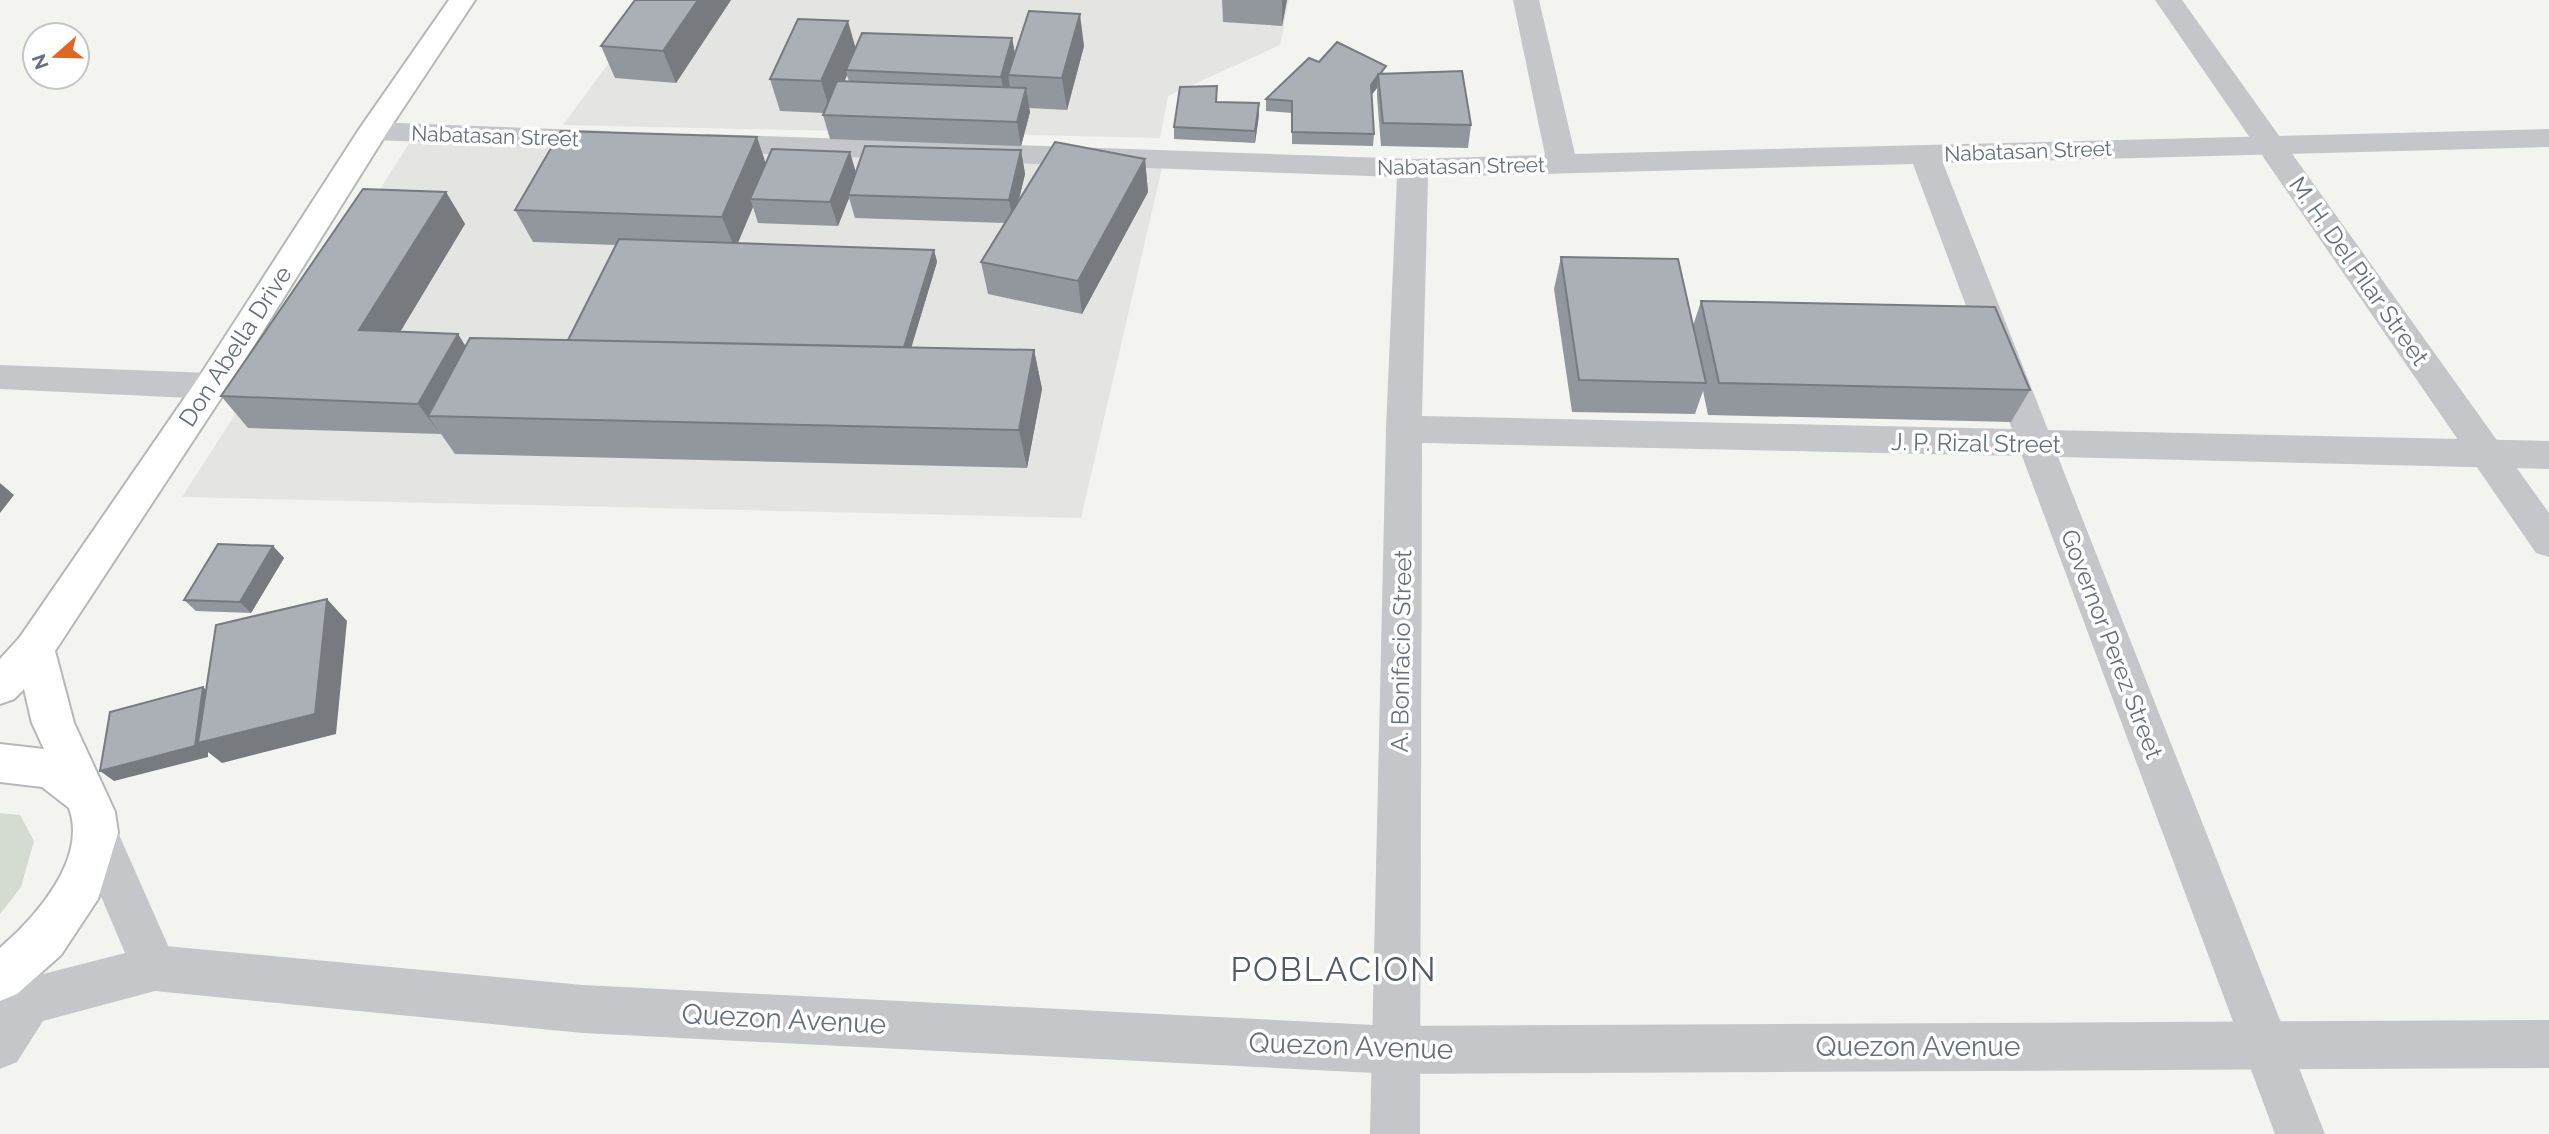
<svg xmlns="http://www.w3.org/2000/svg" width="2549" height="1134" font-family="Raleway,sans-serif">
<style>
.built{fill:#e4e5e3}
.green{fill:#d4dbd1}
.lines{fill:none;stroke-linecap:round;stroke-linejoin:round}
.primary-casing{stroke:#b5b7bb;stroke-width:4}
.minor{fill:#c4c6ca;fill-rule:evenodd}
.tertiary{fill:#c4c6ca;fill-rule:evenodd}
.primary{fill:#fff;fill-rule:evenodd}
.wall{fill:#92979d;fill-rule:evenodd}
.shaded-wall{fill:#777b7f}
.building{fill:#aab0b6;stroke:#777b7f;stroke-width:2}
.labels{text-anchor:middle;dominant-baseline:central;stroke-width:7;stroke-linejoin:round;paint-order:stroke}
.far-street-label{font-size:21px;fill:#647080;stroke:#fff}
.street-label{font-size:24px;fill:#647080;stroke:#fff}
.near-street-label{font-size:28px;fill:#647080;stroke:#fff}
.near-quarter-label{font-size:33px;letter-spacing:2px;fill:#515a66;stroke:#fff}
</style>
<rect width="100%" height="100%" fill="#f3f4f0"/>
<path class="built" d="M655 0H1289L1280 45 1168 96 1160 138 563 125Z
M412 139 1162 168 1081 518 182 497Z"/>
<path class="green" d="M0 813 20 815 34 841 21 887 0 914Z"/>
<g class="lines">
<g class="primary-casing">
<path id="primary" d="M449 0H475L388 131 223 395 55 651 74 723 115 812 118 833 98 899 61 955 17 994 0 1001V948C35 918 88 859 69 808L42 787 0 782V744L44 749 32 723 24 689 14 699 0 704V659L20 637 199 377 358 131Z"/>
</g>
<path class="minor" d="M1513 0H1539L1575 154 2549 129V147L1943 163 2048 430 2549 441V469L2058 457 2325 1134H2275L2022 456 1422 443 1420 1134H1370L1386 429 1397 177 707 152 697 149 692 143 697 137 707 134 1413 159 1545 155ZM1913 164 2012 429 1422 416 1428 177Z
M373 122 609 131 619 134 624 140 619 146 609 149 373 140 363 137 358 131 363 125Z
M0 365 211 373 223 377 228 386 223 395 211 399 0 389Z
M96 813 112 819 178 968 172 984 155 991 43 1021 17 1062 0 1069V985L125 953 74 833 80 819Z"/>
<path class="tertiary" d="M2155 0H2182L2549 513V557L2536 553Z
M155 945 583 985 1395 1026 2549 1020V1068L1395 1074 583 1033 155 991 138 984 132 968 138 952Z"/>
<use href="#primary" class="primary"/>
</g>
<path class="wall" d="M731 0 676 83 615 78 601 46Z
M1222 0H1287L1282 26 1223 22Z
M1012 38 1015 54 1084 46 1067 110 1029 108 1030 112 1021 146 830 139 823 115 824 113 780 111 770 79 855 49ZM847 75 849 82H844Z
M1319 62 1385 73 1471 125 1468 148 1381 146 1377 97V88L1371 95 1374 134 1373 146 1292 144V113L1266 111V99Z
M1217 102 1259 115 1255 143 1174 139V127Z
M1021 150 1025 174 1019 200 1145 159 1148 192 1082 314 988 294 981 262 1005 223 855 218 849 198 838 226 758 223 753 207 738 243 934 250 937 262 911 347 1034 350 1042 389 1027 468 455 454 441 434 248 428 221 396 446 192 465 224 400 332 465 346 568 340 616 245 533 242 515 210 766 163 856 172Z
M1561 257 1693 326 1701 301 2030 390 2011 422 1708 415 1703 391 1695 414 1572 412 1554 289Z
M273 546 284 558 251 613 196 611 184 600Z"/>
<path class="shaded-wall" d="M698 0H731L676 83 663 51Z
M1282 0H1287L1282 26Z
M1080 14 1084 46 1067 110 1062 78Z
M848 21 857 53 846 70 847 75 831 114 821 81Z
M1012 38 1018 71 1008 75 1011 94 1007 109 1001 77Z
M1378 76 1377 88 1370 97 1371 85Z
M1026 88 1030 112 1021 146 1017 122Z
M1259 103V115L1255 143V131Z
M757 137 768 170 750 199 753 207 735 249 722 217Z
M1021 150 1025 174 1013 223 1009 200Z
M850 152 857 176 848 195 849 198 838 226 830 202Z
M1145 159 1148 192 1082 314 1078 281Z
M446 192 465 224 382 362 359 330Z
M934 250 937 262 904 372 900 360Z
M458 334 478 366 428 416 441 435 418 404Z
M1034 350 1042 389 1027 468 1019 430Z
M0 483 14 495 0 513Z
M273 546 284 558 251 613 240 602Z
M327 599 347 621 336 734 222 763 208 752V757L114 781 100 771 203 687 215 698Z"/>
<path class="building" d="M635 0H698L663 51 601 46Z
M1029 11 1080 14 1062 78 1008 75Z
M798 19 848 21 821 81 770 79Z
M862 33 1012 38 1001 77 846 70Z
M1337 42 1386 66 1380 74H1378V75L1371 85 1374 134 1292 132V101L1266 99 1309 58 1319 62Z
M1462 71 1471 125 1383 123 1378 74Z
M837 81 1026 88 1017 122 823 115Z
M1217 86 1216 102 1259 103 1255 131 1174 127 1180 87Z
M561 131 757 137 722 217 515 210Z
M1055 142 1145 159 1078 281 981 262Z
M865 146 1021 150 1009 200 848 195Z
M772 149 850 152 830 202 750 199Z
M363 189 446 192 359 330 458 334 418 404 221 396Z
M619 239 934 250 904 347 568 340Z
M1561 257 1678 259 1706 383 1579 380Z
M1701 301 1995 307 2030 390 1719 383Z
M470 338 1034 350 1019 430 428 416Z
M218 544 273 546 240 602 184 600Z
M327 599 315 714 198 743 216 625Z
M203 687 195 746 100 771 110 712Z"/>
<g class="labels">
<g class="far-street-label">
<text transform="translate(495 136) rotate(2)">Nabatasan Street</text>
<text transform="translate(2028 151) rotate(-2)">Nabatasan Street</text>
<text transform="translate(1461 166) rotate(-1)">Nabatasan Street</text>
</g>
<g class="street-label">
<text transform="translate(2359 271) rotate(55)">M. H. Del Pilar Street</text>
<text transform="translate(235 346) rotate(-57)">Don Abella Drive</text>
<text transform="translate(1976 443) rotate(1)">J. P. Rizal Street</text>
<text transform="translate(2112 644) rotate(69)">Governor Perez Street</text>
<text transform="translate(1401 651) rotate(-89)">A. Bonifacio Street</text>
</g>
<g class="near-street-label">
<text transform="translate(784 1019) rotate(3)">Quezon Avenue</text>
<text transform="translate(1351 1046) rotate(2)">Quezon Avenue</text>
<text x="1918" y="1046">Quezon Avenue</text>
</g>
<g class="near-quarter-label">
<text x="1334" y="969">POBLACION</text>
</g>
</g>
<g transform="translate(56 56) rotate(250)"><circle r="33" fill="#ffffff" stroke="#c1c6cc" stroke-width="2"/>
<path d="M0-5L12 26L0 18L-12 26Z" fill="#de6726"/>
<text y="-10" font-size="19" font-weight="bold" text-anchor="middle" fill="#647080">N</text>
</g>
</svg>
